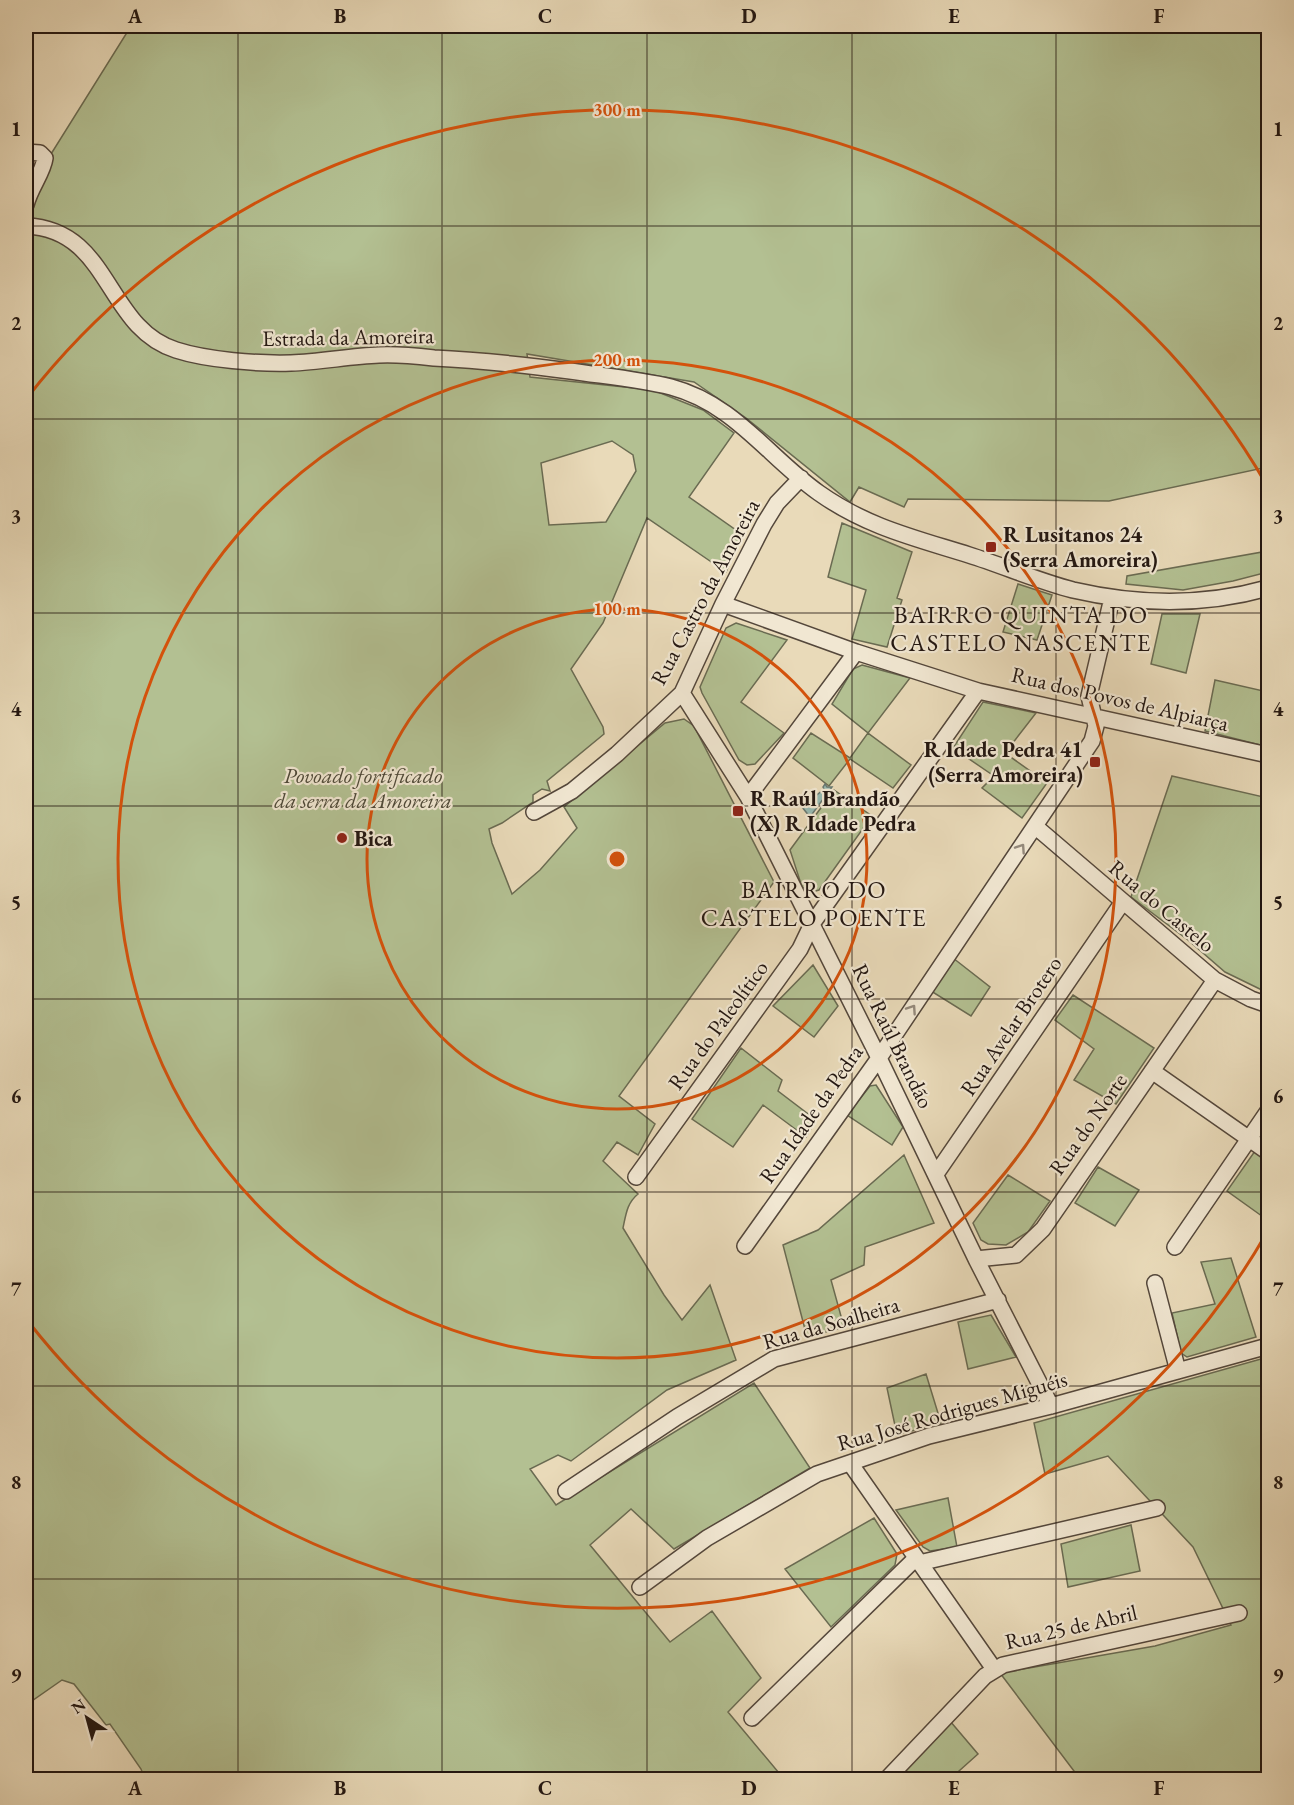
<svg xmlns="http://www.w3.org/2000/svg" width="1294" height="1805" font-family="'EB Garamond',serif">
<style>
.green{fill:#b3c092;stroke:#6a6b52;stroke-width:1.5;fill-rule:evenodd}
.water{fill:#97bab2;stroke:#687872;stroke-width:1.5}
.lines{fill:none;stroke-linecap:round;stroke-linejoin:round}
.minor-casing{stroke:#54473b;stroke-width:18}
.minor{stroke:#f1e7d2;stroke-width:15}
.oneway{stroke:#94897b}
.grid{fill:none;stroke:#221611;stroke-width:1.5;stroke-opacity:0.55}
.ring{fill:none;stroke:#d4520c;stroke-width:3}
.poi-dot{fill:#8f2418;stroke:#f1e7d2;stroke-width:2}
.labels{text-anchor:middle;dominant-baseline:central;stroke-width:4.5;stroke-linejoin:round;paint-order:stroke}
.street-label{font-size:22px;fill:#221611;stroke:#f1e7d2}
.poi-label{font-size:22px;font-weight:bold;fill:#221611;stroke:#f1e7d2;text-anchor:start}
.park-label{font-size:22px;font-style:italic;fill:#4e4938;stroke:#f1e7d2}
.neighbourhood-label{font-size:24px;letter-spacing:1.5px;fill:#221611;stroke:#f1e7d2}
.centre{fill:#d4520c;stroke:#f1e7d2;stroke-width:3}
.ring-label{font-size:18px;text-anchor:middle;font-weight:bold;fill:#d4520c;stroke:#f1e7d2;stroke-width:4.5;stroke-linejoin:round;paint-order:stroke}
.neatline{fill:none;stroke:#221611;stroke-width:2}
.grid-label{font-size:20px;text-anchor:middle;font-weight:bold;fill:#221611}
</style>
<rect width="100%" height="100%" fill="#e9dab9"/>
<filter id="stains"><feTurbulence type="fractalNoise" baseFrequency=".00333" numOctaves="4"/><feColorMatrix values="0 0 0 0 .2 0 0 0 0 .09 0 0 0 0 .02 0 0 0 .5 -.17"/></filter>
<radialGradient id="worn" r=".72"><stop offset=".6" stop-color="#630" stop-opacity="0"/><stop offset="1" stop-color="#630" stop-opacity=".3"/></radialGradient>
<path class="green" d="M131 26H1268V467L1109 501 908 499 904 507 859 487 850 502 746 418 694 382 527 354 530 377 653 390 703 410 734 433 689 497 743 535 726 572 647 518 603 623 571 669 603 727 604 734 547 781 550 791 542 789 533 795V802L502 823 489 829 492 843 512 894 540 870 577 828 564 807 665 723 684 719 694 726 774 882 619 1096 655 1124 638 1155 617 1142 603 1161 638 1194C627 1203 626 1214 623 1228L664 1295 682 1320 710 1285 736 1360 667 1390 571 1461 558 1455 530 1469 556 1505 754 1383 810 1468 674 1549 631 1509 590 1545 670 1642 712 1611 761 1678 728 1712 784 1779H145L141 1769 110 1724 106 1725 74 1684 62 1680 26 1705V194ZM612 441 633 455 636 471 606 522 549 525 541 463Z
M842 523 912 552 897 598 902 600 887 647 852 639 866 590 828 577Z
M1268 551V572L1233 581 1183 590 1126 584 1127 576Z
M1018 584 1052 595 1037 640 1003 632Z
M1162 614H1200L1186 673 1151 664Z
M736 623 787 640 741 702 784 733 755 764 747 765 739 760 702 693 700 687 726 628Z
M862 665 910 678 868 733 911 765 893 788 850 759 829 786 793 758 811 733 850 758 868 733 832 704 853 669Z
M1215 680 1268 692V747L1205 731Z
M983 702 1036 713 1005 753 1047 783 1022 818 982 788 994 776 953 748Z
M1172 776 1268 798V993L1225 972 1188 940 1131 897Z
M834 790 872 816 819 890 812 892 802 887 790 850Z
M953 958 990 987 971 1016 931 991Z
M813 965 838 1006 814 1037 773 1006Z
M1073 995 1154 1048 1116 1104 1074 1080 1094 1049 1055 1020Z
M741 1048 782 1080 778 1091 816 1120 806 1137 763 1105 733 1147 692 1119Z
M876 1085 903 1127 892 1145 847 1115 870 1086Z
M1255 1151 1268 1160V1215L1266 1219 1227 1191Z
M904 1155 934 1223 865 1247 864 1265 831 1280 844 1327 807 1337 783 1245 818 1230Z
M1098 1167 1139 1190 1115 1226 1075 1203Z
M1008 1175 1050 1201 1028 1232 1006 1245 988 1244 981 1240 973 1223Z
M1231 1258 1256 1337 1187 1357 1181 1353 1172 1313 1215 1304 1201 1262Z
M991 1315 1016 1357 968 1369 958 1322Z
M1268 1357V1779H1080L1000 1673 1155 1646 1231 1625 1193 1547 1108 1456 1045 1474 1034 1423Z
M926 1374 941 1423 897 1435 887 1388Z
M948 1498 957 1547 930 1551 923 1547 896 1510Z
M874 1518 897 1554 895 1565 831 1627 785 1569Z
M1131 1525 1140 1571 1068 1587 1061 1544Z
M950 1721 978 1754 950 1779H913L905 1771Z"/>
<path class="water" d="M825 784 827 787H832L810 817 802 807 824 789 823 787Z"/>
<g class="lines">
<g class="minor-casing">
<path id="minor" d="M26 152 40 153 45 158C43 173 30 188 26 205
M26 226C111 229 105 328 176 350 207 360 258 364 291 363 321 362 350 356 379 355 397 354 416 356 434 358 480 360 524 365 570 371 603 376 638 379 671 387 735 404 768 457 819 493 867 527 915 538 969 555 1004 566 1038 581 1073 590 1138 605 1204 606 1268 588
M723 604 856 652 978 691 1268 755
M682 693 748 797 879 1058 977 1261 1051 1406
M748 797 856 652
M534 812 572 791 617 754 682 693 723 604 764 524 777 503 801 478
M1036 827 1215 980 1251 999 1268 1005
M1152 1071 1268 1152
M936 1174 1122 903
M636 1177 800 949 812 924 978 691
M745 1246 879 1058 1092 741 1096 726 1089 696 1112 598
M1175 1247 1268 1111
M976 1259 1016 1255 1043 1229 1215 980
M1155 1283 1178 1371
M850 1463 994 1669
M566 1491 677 1417 774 1359 998 1300
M919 1563 1157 1508
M640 1587 707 1538 817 1474 929 1436 1051 1406 1268 1346
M752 1718 916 1558
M886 1780 985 1676 1003 1665 1239 1613"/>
</g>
<use href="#minor" class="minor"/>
</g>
<defs><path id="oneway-chevron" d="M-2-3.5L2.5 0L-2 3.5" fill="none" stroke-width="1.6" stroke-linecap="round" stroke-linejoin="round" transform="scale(1.5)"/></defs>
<g class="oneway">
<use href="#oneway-chevron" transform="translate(1021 848) rotate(-56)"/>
<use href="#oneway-chevron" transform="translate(912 1009) rotate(-56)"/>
</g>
<path class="grid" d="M238 26V1780M442 26V1780M647 26V1780M852 26V1780M1056 26V1780M26 226H1268M26 419H1268M26 613H1268M26 806H1268M26 999H1268M26 1192H1268M26 1386H1268M26 1579H1268"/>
<g class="ring">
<circle cx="617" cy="859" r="250"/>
<circle cx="617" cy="859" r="499"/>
<path d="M1266 1234A749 749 0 0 1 27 1320M27 398A749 749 0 0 1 1266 484"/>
</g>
<g class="poi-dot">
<rect x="985" y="541" width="12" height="12" rx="3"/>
<rect x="1089" y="756" width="12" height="12" rx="3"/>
<rect x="732" y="805" width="12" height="12" rx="3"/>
<circle cx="342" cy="838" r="6"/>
</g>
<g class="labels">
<g class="street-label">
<text transform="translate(348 337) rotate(-1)">Estrada da Amoreira</text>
<text transform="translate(705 592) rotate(-62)">Rua Castro da Amoreira</text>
<text transform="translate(1120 699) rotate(13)">Rua dos Povos de Alpiarça</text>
<text transform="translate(1162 906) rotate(40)">Rua do Castelo</text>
<text transform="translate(718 1025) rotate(-54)">Rua do Paleolítico</text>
<text transform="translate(1011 1026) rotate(-56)">Rua Avelar Brotero</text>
<text transform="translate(893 1036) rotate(64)">Rua Raúl Brandão</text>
<text transform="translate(811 1114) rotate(-55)">Rua Idade da Pedra</text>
<text transform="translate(1088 1124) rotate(-55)">Rua do Norte</text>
<text transform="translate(831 1323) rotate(-16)">Rua da Soalheira</text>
<text transform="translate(952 1411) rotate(-16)">Rua José Rodrigues Miguéis</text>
<text transform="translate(1071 1627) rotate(-13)">Rua 25 de Abril</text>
</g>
<g class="poi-label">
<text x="1003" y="534">R Lusitanos 24<tspan x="1003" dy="25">(Serra Amoreira)</tspan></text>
<text x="1083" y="749" text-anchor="end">R Idade Pedra 41<tspan x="1083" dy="25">(Serra Amoreira)</tspan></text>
<text x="750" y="798">R Raúl Brandão<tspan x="750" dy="25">(X) R Idade Pedra</tspan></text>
<text x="354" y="838">Bica</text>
</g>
<g class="park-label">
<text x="363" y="775">Povoado fortificado<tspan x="363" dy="25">da serra da Amoreira</tspan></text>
</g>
<g class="neighbourhood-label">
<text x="1021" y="614">BAIRRO QUINTA DO<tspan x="1021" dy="28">CASTELO NASCENTE</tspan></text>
<text x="814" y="889">BAIRRO DO<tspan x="814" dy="28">CASTELO POENTE</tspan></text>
</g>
</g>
<circle cx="617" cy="859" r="9" class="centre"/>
<g class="ring-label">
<text x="617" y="116">300 m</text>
<text x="617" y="366">200 m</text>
<text x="617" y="615">100 m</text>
</g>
<rect width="1294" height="1805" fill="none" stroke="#e9dab9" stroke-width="66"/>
<g transform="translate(87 1718) rotate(324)" stroke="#f1e7d2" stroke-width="4.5" paint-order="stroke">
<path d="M0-4.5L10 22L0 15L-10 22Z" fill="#221611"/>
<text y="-9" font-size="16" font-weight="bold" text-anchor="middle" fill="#221611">N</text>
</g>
<rect x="33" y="33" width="1228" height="1739" class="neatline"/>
<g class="grid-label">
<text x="135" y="23">A</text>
<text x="340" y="23">B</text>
<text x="545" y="23">C</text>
<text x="749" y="23">D</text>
<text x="954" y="23">E</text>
<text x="1159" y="23">F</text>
<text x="16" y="136">1</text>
<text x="1278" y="136">1</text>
<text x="16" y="330">2</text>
<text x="1278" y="330">2</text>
<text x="16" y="523">3</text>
<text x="1278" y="523">3</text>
<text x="16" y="716">4</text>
<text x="1278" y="716">4</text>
<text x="16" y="909">5</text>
<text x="1278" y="909">5</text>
<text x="16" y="1103">6</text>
<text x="1278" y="1103">6</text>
<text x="16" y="1296">7</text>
<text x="1278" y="1296">7</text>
<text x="16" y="1489">8</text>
<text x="1278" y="1489">8</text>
<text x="16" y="1682">9</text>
<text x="1278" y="1682">9</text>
<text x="135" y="1795">A</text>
<text x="340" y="1795">B</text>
<text x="545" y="1795">C</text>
<text x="749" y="1795">D</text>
<text x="954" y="1795">E</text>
<text x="1159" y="1795">F</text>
</g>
<rect width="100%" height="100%" filter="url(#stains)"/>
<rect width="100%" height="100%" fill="url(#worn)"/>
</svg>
